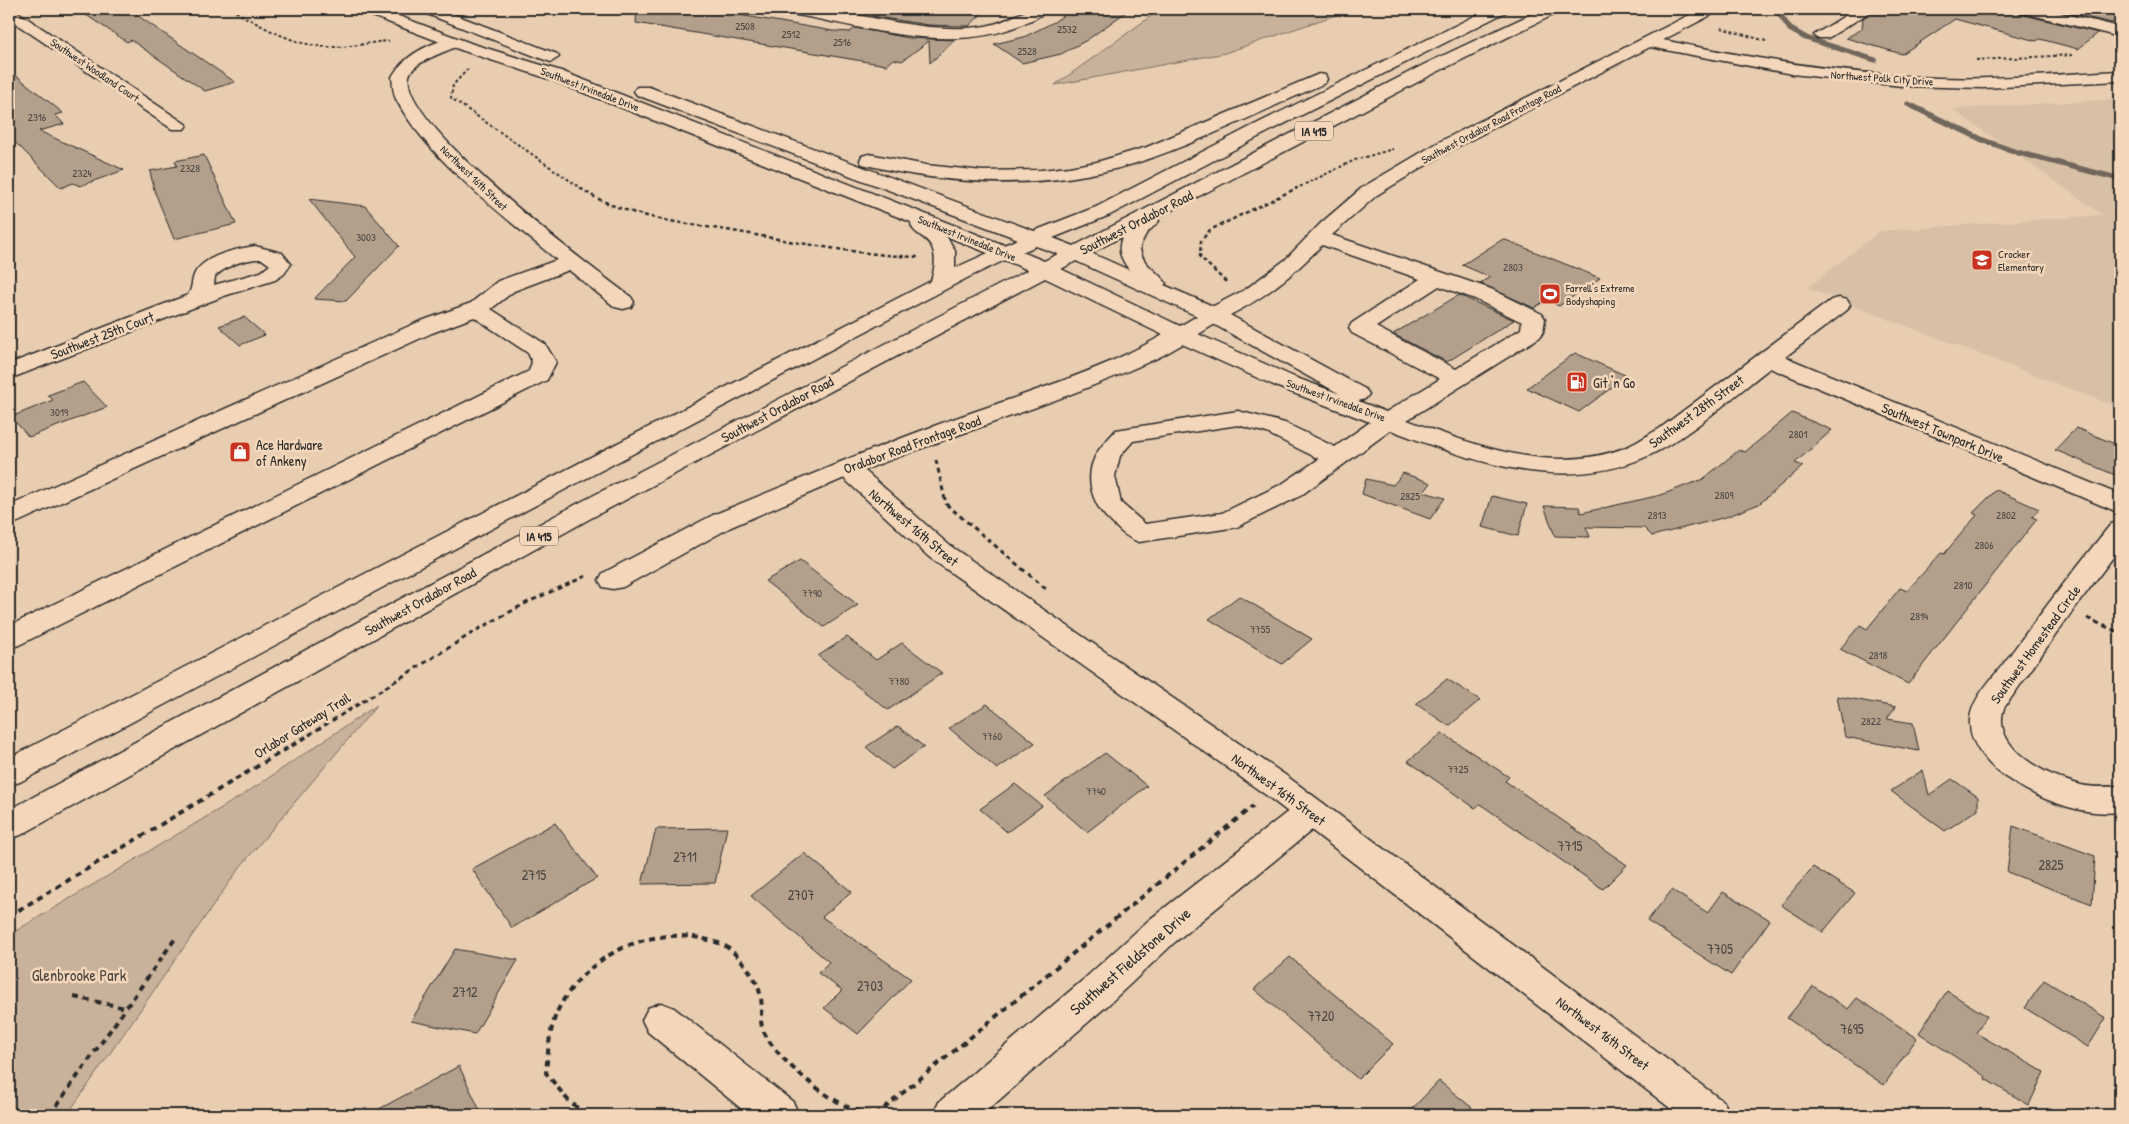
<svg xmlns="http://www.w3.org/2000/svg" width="2129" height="1124" font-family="'Patrick Hand',sans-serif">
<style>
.built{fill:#d8c0a6}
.green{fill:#c9b29b;stroke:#7a6e63}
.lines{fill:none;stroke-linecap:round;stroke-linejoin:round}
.stream{stroke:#6f665c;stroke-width:5.5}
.building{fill:#b3a08c;stroke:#2b2b2b}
.minor-casing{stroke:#2b2b2b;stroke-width:3}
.major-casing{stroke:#2b2b2b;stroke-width:3}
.path-far3{stroke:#2b2b2b;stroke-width:2;stroke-dasharray:3 2.5;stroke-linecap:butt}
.path-far2{stroke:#2b2b2b;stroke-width:2.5;stroke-dasharray:4 3;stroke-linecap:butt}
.path-far1{stroke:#2b2b2b;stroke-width:3;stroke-dasharray:5 4;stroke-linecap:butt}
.path{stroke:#2b2b2b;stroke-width:4;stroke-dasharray:6 5;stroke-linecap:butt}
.minor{fill:#f4d7ba;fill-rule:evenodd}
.major{fill:#f4d7ba;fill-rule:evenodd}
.labels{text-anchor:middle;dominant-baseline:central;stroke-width:5;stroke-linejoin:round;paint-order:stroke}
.number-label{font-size:11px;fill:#4d4843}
.far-street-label{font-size:11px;fill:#2b2b2b;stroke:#f4d7ba}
.far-poi-label{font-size:11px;fill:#2b2b2b;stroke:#f4d7ba;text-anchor:start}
.shield{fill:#f4d7ba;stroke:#675f56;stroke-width:1}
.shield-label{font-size:12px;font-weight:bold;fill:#2b2b2b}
.street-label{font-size:14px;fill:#2b2b2b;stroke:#f4d7ba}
.poi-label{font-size:14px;fill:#2b2b2b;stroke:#f4d7ba;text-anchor:start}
.near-number-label{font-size:14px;fill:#4d4843}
.near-street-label{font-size:16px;fill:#2b2b2b;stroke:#f4d7ba}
.near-park-label{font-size:16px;fill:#4b4641;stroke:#f4d7ba}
</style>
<rect width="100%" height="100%" fill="#e8cdb1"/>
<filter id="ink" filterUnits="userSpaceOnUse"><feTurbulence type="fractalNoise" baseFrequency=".02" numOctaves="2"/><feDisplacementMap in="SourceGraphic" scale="10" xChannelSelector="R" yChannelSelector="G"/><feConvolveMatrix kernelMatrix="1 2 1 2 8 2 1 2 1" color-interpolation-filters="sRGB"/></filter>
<g filter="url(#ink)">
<path class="built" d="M2120 99V408L1807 288 1880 231 2103 215 1952 109Z"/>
<path class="green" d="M1161 9H1353L1225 53 1055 85Z
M377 705 240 867 67 1115H9V935L243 795Z"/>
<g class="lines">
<path class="stream" d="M1776 9 1790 29 1806 38 1875 60
M1908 104 1983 140 2016 152 2120 179"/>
</g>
<path class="building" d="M77 9H128L235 82 205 91 131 40 127 42Z
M637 9H704L833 31 850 32 855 28 909 38 955 40 930 63 929 41 902 61 893 59 886 65 636 23Z
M881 9H987L969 26H959L928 25 872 16Z
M1072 9H1130L1087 40 1061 54 1022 63 994 44 1024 37 1054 22Z
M1877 9H2015L2020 14 2098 33 2078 49 2040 39 2036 41 1955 19 1902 54 1846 38 1862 29 1863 18Z
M2050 9H2120V17L2112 23Z
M9 70 63 113 55 115 64 124 39 131 124 170 80 186 73 183 61 188 11 138 9 139Z
M204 155 236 224 174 239 154 190 150 171 177 166 175 161Z
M309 199 365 206 399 246 346 301 314 299 355 257Z
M1503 239 1600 278 1559 306 1546 300 1534 308 1480 283 1490 277 1462 265Z
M1459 295 1514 320 1447 362 1393 334Z
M244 317 265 335 240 345 219 326Z
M1575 353 1627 376 1579 412 1527 388Z
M83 382 107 407 29 437 11 417 53 400 48 395Z
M1792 413 1832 430 1795 463 1803 466 1759 504 1726 517 1652 536 1644 528 1586 527 1590 537 1555 536 1544 506 1579 507 1581 513 1661 495 1703 479 1739 450 1745 452Z
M2076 428 2120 446V477L2055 450Z
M1403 473 1431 483 1424 492 1445 498 1430 519 1362 494 1366 479 1393 485Z
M1996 490 2039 509 2032 517 2037 519 1908 684 1840 649 1860 625 1867 629 1900 588 1907 591 1941 553 1944 554 1977 515 1973 513Z
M1492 496 1527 504 1518 536 1482 527Z
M800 561 858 605 824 627 765 581Z
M1239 596 1312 639 1282 664 1209 619Z
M847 637 876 660 902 643 942 673 888 710 818 656Z
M1447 679 1480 700 1449 726 1416 704Z
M1837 696 1896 707 1887 719 1913 723 1919 751 1845 737Z
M987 704 1035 743 997 769 949 728Z
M898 726 924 747 892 769 866 747Z
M1442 733 1509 777 1505 781 1627 865 1603 889 1480 804 1475 808 1408 761Z
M1105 753 1147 786 1087 832 1045 796Z
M1923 770 1929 795 1952 779 1978 797V809L1945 831 1891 791Z
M1015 784 1042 806 1007 832 980 809Z
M555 823 597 878 512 928 472 869Z
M2013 826 2095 856 2092 904 2007 872Z
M727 828 715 883 642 884 656 829Z
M804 853 852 892 822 917 911 979 858 1034 824 1008 842 990 818 973 829 962 751 896Z
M1813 867 1855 893 1823 932 1781 905Z
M1672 890 1708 913 1723 892 1770 920 1731 975 1647 921Z
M455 949 518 960 475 1034 411 1021Z
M1290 957 1393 1044 1358 1079 1254 989Z
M2044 980 2106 1018 2088 1047 2025 1008Z
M1813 986 1848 1009 1857 998 1917 1038 1884 1085 1787 1018Z
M1947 991 1987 1016 1976 1033 2044 1072 2029 1105 1985 1079 1986 1077 1919 1033Z
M459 1066 482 1115H368Z
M1439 1081 1481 1115H1406Z"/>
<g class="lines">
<g class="minor-casing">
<path id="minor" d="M784 9C839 5 893 27 948 28 963 29 979 28 994 24 1015 18 1024 7 1048 9 1043 16 1033 19 1025 23 953 56 866 27 792 14Z
M1701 9H1720L1717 12 1663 40C1754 59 1845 74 1938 78 1998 80 2060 74 2120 71V81L1984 88 1902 86 1792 74 1650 47 1451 150 1377 195 1332 235 1491 289 1542 314 1545 319 1543 332 1540 337 1407 420C1476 446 1556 477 1629 446 1640 441 1649 434 1659 429L1831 300 1839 298 1847 300 1850 305 1847 310 1785 357 2120 495V513L1770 368C1732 397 1691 436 1648 456 1562 495 1472 461 1391 430L1300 496 1237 527 1139 542C1127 538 1120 531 1111 522 1092 505 1083 477 1097 453 1102 445 1110 437 1116 430L1238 411 1285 423 1335 447 1370 422 1278 387 1173 340 1170 335 1173 330 1181 328 1189 330 1294 377 1340 394 1206 320 1203 315 1206 310 1246 289 1285 260 1321 223 1363 187 1439 142ZM1322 245 1420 279 1352 323 1349 328 1352 333 1440 379 1386 412 1358 401 1365 399 1369 394 1365 389 1230 315C1267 296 1293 275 1322 245ZM1439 286 1475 299 1522 322 1521 329 1456 369 1376 327ZM1238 425 1267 433 1319 459 1282 484 1222 513 1145 524 1121 503 1115 476 1120 456 1133 441Z
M1856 9H1875L1828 38H1816L1814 35Z
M2017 9H2043L2120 27V37L2020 12Z
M9 10 16 11 187 125 184 129H172L9 19Z
M454 37 462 42 460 45C448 51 412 62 409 76 398 123 592 268 631 297L634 302 631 307 623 309 615 307 569 270 514 291 491 309 545 344 556 362 547 380 19 645 9 648V626L529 371 532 362 528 353 474 317 432 333 18 522 9 524V506L416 323 471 303 498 281 557 260C507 219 425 156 396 99 393 93 393 84 392 77 404 55 430 43 454 37Z
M255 246 282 253 291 264 284 274 275 280 224 296 9 379V364L188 295C193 288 191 280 195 273 205 255 237 249 255 246ZM255 259H262L270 265 261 272 214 285 215 276C227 266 240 261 255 259Z
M847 460 856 463 860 468 856 473 731 527 623 587 613 589 603 587 599 580 603 573 713 515Z
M2120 522V548L2071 613 2004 708C1990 749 2049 777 2081 785 2094 788 2107 787 2120 786V812C2083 816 2045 802 2013 782 1993 770 1968 746 1970 720 1971 698 1995 676 2007 659 2041 613 2075 568 2111 524Z
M1311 799 1323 803 1327 812 1323 821 1175 942 1109 1004 982 1115H933L939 1102 1083 980 1149 920 1299 803Z
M661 1003 674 1008 793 1102 799 1115H749L648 1032 642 1020 648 1008Z"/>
</g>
<g class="major-casing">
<path id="major" d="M359 9H380L473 44 561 71 1004 245 1018 239 637 95 634 91 637 87H649L1034 231 1096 207 1250 127 1489 9H1509L1506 12 1262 135 1110 215 1053 238 1074 246 1425 64 1542 9H1561L1559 12 1437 72 1157 218 1159 221 1146 234 1140 246C1140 264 1156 269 1166 283L1164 285 1222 310 1225 315 1222 320C1199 333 1177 349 1153 360 1059 403 960 432 864 470L949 545 1288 777 1724 1102 1730 1115H1679L1266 795 929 557 838 473 834 468 838 463C888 443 937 424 988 407 1048 386 1108 367 1163 335L1045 278 593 517 21 835 9 839V810L575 505 1028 270 1005 260 969 277 566 489 20 782 9 785V758L931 281C946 232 911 241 911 222L549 79 461 50 362 12ZM946 236 988 253 955 268V250ZM1123 236C1116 250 1121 258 1129 270L1091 253ZM1036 246 1058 254 1044 261 1022 252ZM1076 261 1197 316 1180 326 1061 269Z
M419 9H440L557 54 559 57 551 62 545 60 422 12Z
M1319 74 1325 75 1327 79 1325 83C1262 111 1199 143 1133 164 1044 190 951 186 862 164L860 160 862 156 869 154 926 165 983 171 1041 170 1069 167 1097 162 1147 147Z"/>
</g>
<path class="path-far3" d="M231 9C263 27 297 48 335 47 353 47 371 42 389 41
M1721 28 1766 41
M1976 60 2072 55
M468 69 453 85 451 98 582 189
M1295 189 1355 160 1393 149"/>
<path class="path-far2" d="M580 188C626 220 690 223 744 233 802 243 859 255 918 257
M1226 282 1200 257 1201 241 1210 230 1297 188"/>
<path class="path-far1" d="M936 460 946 504 1046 589
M2087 618 2120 633
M309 735 477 630 528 602 586 576"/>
<path class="path" d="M9 916 311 734
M74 997 126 1008
M50 1115 177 936
M586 1115 567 1099 546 1073C548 1052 549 1029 558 1010 583 958 647 925 704 939 712 941 722 943 728 948 743 960 758 979 761 998 763 1010 758 1020 764 1032 776 1059 829 1102 858 1111 864 1113 871 1113 877 1114L1253 806"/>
<use href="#minor" class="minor"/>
<use href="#major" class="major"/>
</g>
</g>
<defs>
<g id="school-square" transform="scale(1.125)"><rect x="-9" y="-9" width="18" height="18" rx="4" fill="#c8321e" stroke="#f4d7ba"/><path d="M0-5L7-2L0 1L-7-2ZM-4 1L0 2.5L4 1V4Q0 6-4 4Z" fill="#fff"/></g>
<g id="stadium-square" transform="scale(1.125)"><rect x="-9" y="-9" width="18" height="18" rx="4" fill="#c8321e" stroke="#f4d7ba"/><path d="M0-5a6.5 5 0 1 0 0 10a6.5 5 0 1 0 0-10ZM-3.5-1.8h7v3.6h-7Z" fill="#fff"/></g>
<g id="fuel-square" transform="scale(1.125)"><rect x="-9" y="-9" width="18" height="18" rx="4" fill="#c8321e" stroke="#f4d7ba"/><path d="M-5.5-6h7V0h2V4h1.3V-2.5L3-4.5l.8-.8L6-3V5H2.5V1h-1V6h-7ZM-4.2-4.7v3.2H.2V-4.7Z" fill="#fff"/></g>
<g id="shop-square" transform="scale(1.125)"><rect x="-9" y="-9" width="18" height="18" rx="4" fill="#c8321e" stroke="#f4d7ba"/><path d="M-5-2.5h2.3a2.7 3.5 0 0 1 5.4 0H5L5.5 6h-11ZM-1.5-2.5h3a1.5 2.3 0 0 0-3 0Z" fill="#fff"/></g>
</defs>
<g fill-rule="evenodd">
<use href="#school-square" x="1982" y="260"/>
<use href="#stadium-square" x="1550" y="294"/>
<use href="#fuel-square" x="1577" y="382"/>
<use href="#shop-square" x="240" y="452"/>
</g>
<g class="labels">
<g class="number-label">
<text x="745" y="26">2508</text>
<text x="1067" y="29">2532</text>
<text x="791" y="34">2512</text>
<text x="842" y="42">2516</text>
<text x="1027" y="51">2528</text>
<text x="37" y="117">2316</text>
<text x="190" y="168">2328</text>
<text x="82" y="173">2324</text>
<text x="366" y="237">3003</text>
<text x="1513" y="267">2803</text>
<text x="59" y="412">3019</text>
<text x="1798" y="434">2801</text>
<text x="1724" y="495">2809</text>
<text x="1410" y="496">2825</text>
<text x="1657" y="515">2813</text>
<text x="2006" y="515">2802</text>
<text x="1984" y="545">2806</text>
<text x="1963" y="585">2810</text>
<text x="812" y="593">7790</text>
<text x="1919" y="616">2814</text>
<text x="1260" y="629">7755</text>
<text x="1878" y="655">2818</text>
<text x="899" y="681">7780</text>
<text x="1871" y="721">2822</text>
<text x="992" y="736">7760</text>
<text x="1458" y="769">7725</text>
<text x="1096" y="791">7740</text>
</g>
<g class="far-street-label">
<text transform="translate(95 70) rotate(34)">Southwest Woodland Court</text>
<text transform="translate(1882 78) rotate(4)">Northwest Polk City Drive</text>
<text transform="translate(590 89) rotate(21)">Southwest Irvinedale Drive</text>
<text transform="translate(1491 124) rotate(-28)">Southwest Oralabor Road Frontage Road</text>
<text transform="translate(474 178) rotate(44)">Northwest 16th Street</text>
<text transform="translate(967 238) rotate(22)">Southwest Irvinedale Drive</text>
<text transform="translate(1336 400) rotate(20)">Southwest Irvinedale Drive</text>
</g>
<g class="far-poi-label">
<text x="1998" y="254">Crocker<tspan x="1998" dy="13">Elementary</tspan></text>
<text x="1566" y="288">Farrell's Extreme<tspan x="1566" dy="13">Bodyshaping</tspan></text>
</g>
<g class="shield">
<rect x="1295" y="121.5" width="38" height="19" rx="4"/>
<rect x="520" y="526.5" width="38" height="19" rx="4"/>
</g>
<g class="shield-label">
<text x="1314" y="131">IA 415</text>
<text x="539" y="536">IA 415</text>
</g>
<g class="street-label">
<text transform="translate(1136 222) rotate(-27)">Southwest Oralabor Road</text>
<text transform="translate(102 335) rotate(-21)">Southwest 25th Court</text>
<text transform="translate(777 409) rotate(-28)">Southwest Oralabor Road</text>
<text transform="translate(1696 411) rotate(-36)">Southwest 28th Street</text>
<text transform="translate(1943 432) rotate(23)">Southwest Townpark Drive</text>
<text transform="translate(912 444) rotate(-20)">Oralabor Road Frontage Road</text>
<text transform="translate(914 527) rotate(40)">Northwest 16th Street</text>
<text transform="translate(420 601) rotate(-29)">Southwest Oralabor Road</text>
<text transform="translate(2035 644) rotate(-54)">Southwest Homestead Circle</text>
<text transform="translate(302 725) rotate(-32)">Orlabor Gateway Trail</text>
<text transform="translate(1279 789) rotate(36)">Northwest 16th Street</text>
<text transform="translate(1603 1033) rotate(37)">Northwest 16th Street</text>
</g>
<g class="poi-label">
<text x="1593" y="382">Git 'n Go</text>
<text x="256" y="444">Ace Hardware<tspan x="256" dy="16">of Ankeny</tspan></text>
</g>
<g class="near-number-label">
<text x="1570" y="845">7715</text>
<text x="685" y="856">2711</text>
<text x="2051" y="864">2825</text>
<text x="534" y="874">2715</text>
<text x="801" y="894">2707</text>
<text x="1720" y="948">7705</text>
<text x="870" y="985">2703</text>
<text x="465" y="991">2712</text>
<text x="1321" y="1015">7720</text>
<text x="1852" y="1028">7695</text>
</g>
<g class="near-street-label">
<text transform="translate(1130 961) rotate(-41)">Southwest Fieldstone Drive</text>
</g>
<g class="near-park-label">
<text x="79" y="975">Glenbrooke Park</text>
</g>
</g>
<rect width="2129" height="1124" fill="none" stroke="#f4d7ba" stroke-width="30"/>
<rect x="15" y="15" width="2099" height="1094" fill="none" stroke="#2b2b2b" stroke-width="2" filter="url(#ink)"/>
</svg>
